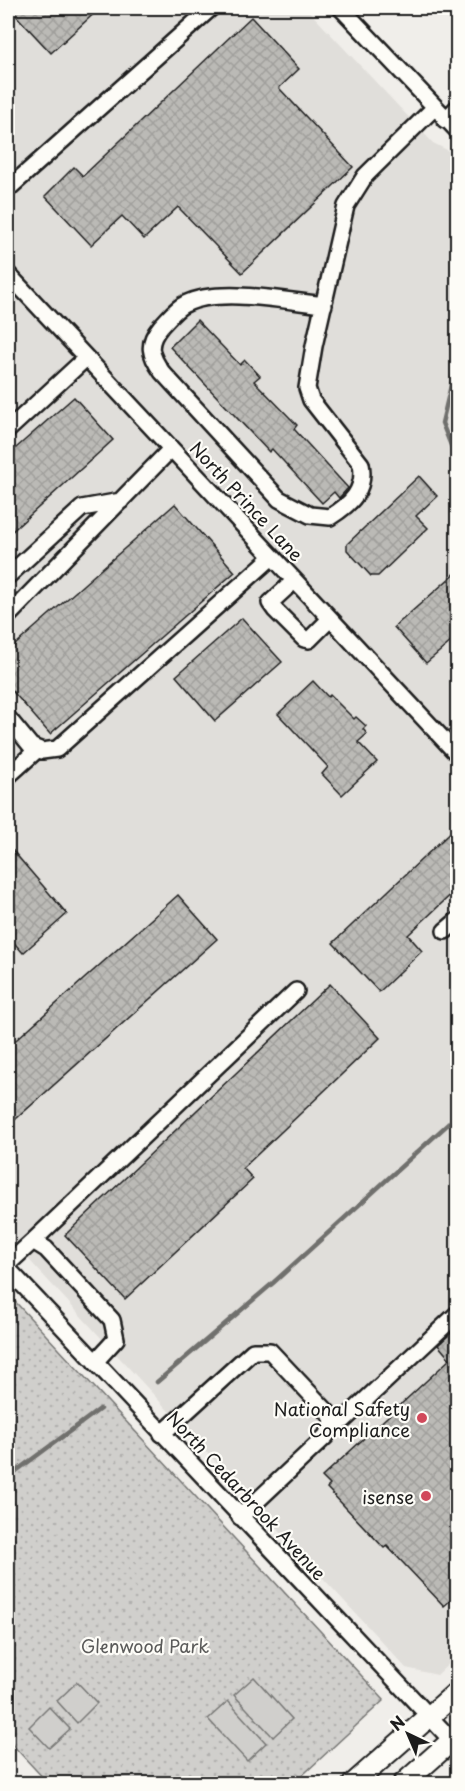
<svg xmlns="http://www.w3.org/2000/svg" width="465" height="1791" font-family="'Playpen Sans',sans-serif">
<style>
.built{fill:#e0deda}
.grass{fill:url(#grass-dots);stroke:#767674;stroke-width:1.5}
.garden{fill:#d0cfcc;stroke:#767674;stroke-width:1.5}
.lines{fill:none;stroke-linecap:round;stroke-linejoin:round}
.stream{stroke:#706f6d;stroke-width:4.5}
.building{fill:url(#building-cross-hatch);stroke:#1c1c1c;stroke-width:1.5}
.minor-casing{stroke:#1c1c1c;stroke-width:20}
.major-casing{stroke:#1c1c1c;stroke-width:24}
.minor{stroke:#fdfcf7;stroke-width:15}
.major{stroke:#fdfcf7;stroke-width:20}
.poi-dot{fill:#d1495b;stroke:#fdfcf7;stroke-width:2}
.labels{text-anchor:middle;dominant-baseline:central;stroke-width:4.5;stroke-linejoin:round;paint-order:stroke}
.street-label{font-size:18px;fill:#1c1c1c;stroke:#fdfcf7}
.poi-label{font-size:18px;fill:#1c1c1c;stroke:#fdfcf7;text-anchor:end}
.park-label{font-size:18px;fill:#5b5b5a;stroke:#fdfcf7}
</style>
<defs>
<pattern id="grass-dots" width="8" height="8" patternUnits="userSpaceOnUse" patternTransform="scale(1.5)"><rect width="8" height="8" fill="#d0cfcc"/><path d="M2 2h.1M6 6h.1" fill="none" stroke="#b2b1af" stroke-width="1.8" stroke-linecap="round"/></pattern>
<pattern id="building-cross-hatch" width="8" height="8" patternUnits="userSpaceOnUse" patternTransform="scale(1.5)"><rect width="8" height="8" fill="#bbbab6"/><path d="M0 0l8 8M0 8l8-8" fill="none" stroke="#a09f9c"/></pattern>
</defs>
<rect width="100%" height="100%" fill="#f0eeea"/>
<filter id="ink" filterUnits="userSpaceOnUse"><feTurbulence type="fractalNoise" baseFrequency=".0167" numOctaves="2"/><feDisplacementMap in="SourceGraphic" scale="12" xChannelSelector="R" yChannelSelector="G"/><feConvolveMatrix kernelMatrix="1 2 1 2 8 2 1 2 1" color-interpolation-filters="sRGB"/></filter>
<g filter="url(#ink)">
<path class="built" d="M8 8H306L433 143 457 155V1656L437 1675 406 1668 8 1237Z"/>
<path class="grass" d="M8 1294 384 1700 294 1783H48L8 1740Z"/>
<path class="garden" d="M254 1677 292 1719 273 1737 234 1695Z
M77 1682 97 1703 77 1723 57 1701Z
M228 1701 266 1743 247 1761 208 1719Z
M49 1707 70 1729 49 1748 29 1727Z"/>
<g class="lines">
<path class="stream" d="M458 356 442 423 458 463
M157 1382 273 1283 458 1115
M8 1477 100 1409"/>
</g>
<path class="building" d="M9 8H100L51 53Z
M251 17 299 69 279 88 353 167 242 273 178 207 144 239 122 216 91 245 45 196 74 167 83 176Z
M197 320 240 365 245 360 260 376 254 381 297 425 294 429 348 488 339 498 334 492 322 503 272 449 269 452 170 347Z
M74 397 113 440 8 535V455Z
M419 476 437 496 416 516 428 528 378 576H371L347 550V544Z
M175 504 235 572 50 734 8 686V651Z
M458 571V636L426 663 394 627Z
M242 618 282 662 215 721 176 676Z
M313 681 328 697 330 695 354 719 356 717 366 726 363 729 367 734 358 742 377 762 342 795 322 774 328 767 278 714Z
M458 825V888L408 935 422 951 379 992 333 943Z
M8 845 67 914 23 953 8 936Z
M178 895 217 939 8 1126V1047Z
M330 984 380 1038 243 1168 253 1179 125 1299 65 1235Z
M458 1327V1594L444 1606 387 1546 384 1548 327 1488 330 1485 322 1477 450 1359 438 1345Z"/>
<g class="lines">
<g class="minor-casing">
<path id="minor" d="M341 8 458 131
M445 120 458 107
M8 189 211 8
M8 274 458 755
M324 305C286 301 218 287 185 304 176 308 168 319 161 326 146 344 150 355 162 372L279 499 310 515 330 517C351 504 366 490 361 464L311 400 307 388 314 346 346 206 365 176 434 108
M8 430 86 358
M8 576 82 508 121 501
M294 581 270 603 275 610 304 639 309 640 330 619
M8 616 171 449
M8 718 31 746 42 751 57 749 272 557
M8 776 38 749
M445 931 458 920
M33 1241 296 991
M8 1264 33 1241 46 1249 112 1320 116 1339 95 1362
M8 1269 458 1747
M331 1425 344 1420 458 1313
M162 1434 253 1351H270L334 1419 326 1436 240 1517"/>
</g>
<g class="major-casing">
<path id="major" d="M353 1784 458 1691
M403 1784 458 1735"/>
</g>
<use href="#minor" class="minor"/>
<use href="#major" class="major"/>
</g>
</g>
<g class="poi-dot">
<circle cx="422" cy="1418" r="6"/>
<circle cx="426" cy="1496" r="6"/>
</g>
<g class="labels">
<g class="street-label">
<text transform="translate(247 501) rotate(47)">North Prince Lane</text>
<text transform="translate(247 1495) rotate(47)">North Cedarbrook Avenue</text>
</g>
<g class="poi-label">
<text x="410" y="1408">National Safety<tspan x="410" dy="21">Compliance</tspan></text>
<text x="414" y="1496">isense</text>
</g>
<g class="park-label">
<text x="145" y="1645">Glenwood Park</text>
</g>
</g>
<rect width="465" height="1791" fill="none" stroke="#fdfcf7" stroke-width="30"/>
<rect x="15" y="15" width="435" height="1761" fill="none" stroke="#1c1c1c" stroke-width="2" filter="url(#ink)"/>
<g transform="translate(408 1734) rotate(316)" stroke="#fdfcf7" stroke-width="4.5" paint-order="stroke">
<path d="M0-4.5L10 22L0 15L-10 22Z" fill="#1c1c1c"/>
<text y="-9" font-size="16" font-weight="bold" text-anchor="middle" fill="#1c1c1c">N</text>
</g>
</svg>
